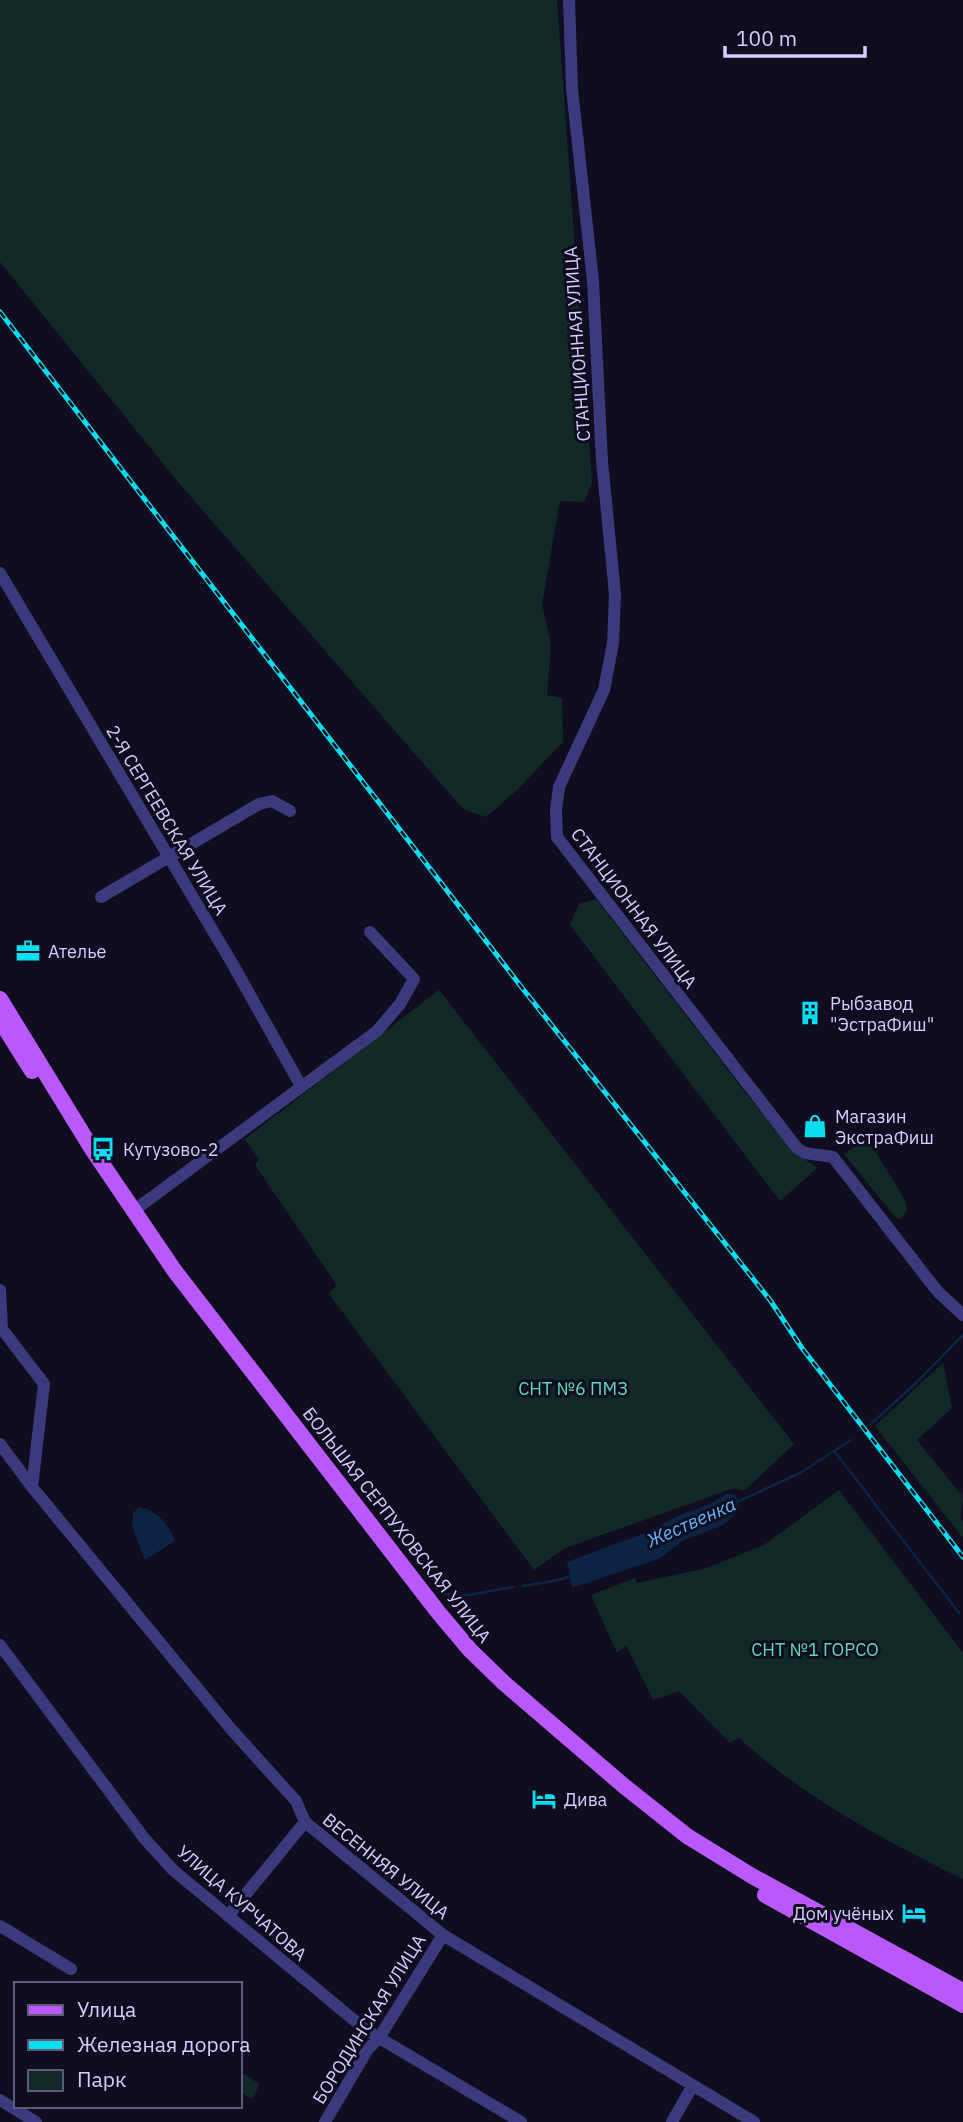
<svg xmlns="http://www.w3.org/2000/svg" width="963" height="2122" font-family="'IBM Plex Sans',sans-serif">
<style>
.green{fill:#112a28}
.water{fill:#0e2444}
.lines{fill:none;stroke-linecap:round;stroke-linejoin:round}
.stream{stroke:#0e2444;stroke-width:2.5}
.minor{stroke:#3b3a7d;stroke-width:12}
.major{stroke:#b959fa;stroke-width:16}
.rail-casing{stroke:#08def0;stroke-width:5}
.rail{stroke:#100d20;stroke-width:2.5;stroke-dasharray:8;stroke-linecap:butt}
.labels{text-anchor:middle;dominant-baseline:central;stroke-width:6;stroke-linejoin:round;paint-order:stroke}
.street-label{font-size:18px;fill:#d2cefd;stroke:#100d20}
.poi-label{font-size:18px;fill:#d2cefd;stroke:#100d20;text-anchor:start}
.park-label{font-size:18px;fill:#5ddbb8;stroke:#100d20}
.water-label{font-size:19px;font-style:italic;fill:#5fb6fa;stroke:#100d20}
</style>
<rect width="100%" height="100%" fill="#100d20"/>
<path class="green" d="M0 0H557L592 483 584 502 560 501 542 604 551 645 547 695 562 698 563 742 517 790 486 817 463 809 178 482 0 262Z
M596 899 748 1096 796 1153 817 1168 780 1201 570 925 579 904Z
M439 990 794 1444 744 1491 734 1488 565 1548 534 1570 329 1294 336 1286 334 1281 255 1165 259 1159 245 1139Z
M865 1143 871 1144 906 1202 907 1210 901 1219 896 1218 844 1154 855 1146Z
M943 1363 952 1408 917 1440 963 1497 960 1518 963 1522V1538L875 1426Z
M839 1490 963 1653V1879C885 1841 803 1797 739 1738L730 1743 679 1691 653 1700 626 1645 617 1653 591 1595 635 1578 637 1583 707 1568 764 1545Z
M240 2072 260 2084 252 2099 240 2092Z"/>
<path class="water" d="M728 1493 736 1496 739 1508 737 1512 723 1525 682 1541 661 1558 572 1588 567 1562 648 1532 677 1516 712 1503Z
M139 1507C158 1511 168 1524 175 1541L145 1560 132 1526 133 1513Z"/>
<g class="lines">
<path class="stream" d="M872 1423 917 1382 963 1335
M835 1452 959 1613
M737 1502 800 1473 851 1440
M523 1586 559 1580 571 1576
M440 1594 469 1595 513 1587"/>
<path class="minor" d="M569 0 572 89 593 281 602 461 615 594 613 643 604 690 559 787 556 810 557 837 797 1148 805 1153 833 1157 938 1292 963 1315
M0 573 232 963 301 1086
M101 897 259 804 272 801 290 811
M132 1212 377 1031 400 1004 414 979 370 932
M0 1290 2 1329 44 1384 32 1487
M0 1444 32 1487 231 1729 296 1801 305 1822 443 1935 754 2122
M0 1645 144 1838 173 1870 366 2030 521 2122
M228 1916 305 1822
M0 1926 71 1969
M0 2100 36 2122
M325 2122 368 2049 379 2038 443 1935
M672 2122 693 2085"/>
<path class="major" d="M0 999 92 1149 174 1270 438 1612 470 1650 504 1683 624 1786 687 1836 752 1876 963 1991
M0 1020 32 1071
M765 1895 963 2005"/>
<g class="rail-casing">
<path id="rail" d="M0 312 523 989 770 1300 802 1348 963 1557"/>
</g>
<use href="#rail" class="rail"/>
</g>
<defs>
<g id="office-bare" transform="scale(1.89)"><path d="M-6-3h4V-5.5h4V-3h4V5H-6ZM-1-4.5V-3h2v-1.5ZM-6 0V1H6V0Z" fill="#08def0" stroke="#100d20" stroke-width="2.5" paint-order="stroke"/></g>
<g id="building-bare" transform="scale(1.89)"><path d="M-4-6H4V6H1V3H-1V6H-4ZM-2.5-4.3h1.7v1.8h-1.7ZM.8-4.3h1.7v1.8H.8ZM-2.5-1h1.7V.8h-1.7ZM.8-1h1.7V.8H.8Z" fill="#08def0" stroke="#100d20" stroke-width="2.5" paint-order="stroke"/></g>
<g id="shop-bare" transform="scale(1.89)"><path d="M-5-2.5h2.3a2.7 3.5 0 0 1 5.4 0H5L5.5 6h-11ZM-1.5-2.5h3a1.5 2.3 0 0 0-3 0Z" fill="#08def0" stroke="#100d20" stroke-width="2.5" paint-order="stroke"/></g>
<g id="bus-bare" transform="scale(1.89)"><path d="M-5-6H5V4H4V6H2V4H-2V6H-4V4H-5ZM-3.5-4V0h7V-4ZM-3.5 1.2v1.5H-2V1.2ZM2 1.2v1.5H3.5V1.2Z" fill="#08def0" stroke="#100d20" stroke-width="2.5" paint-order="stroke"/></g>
<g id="hotel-bare" transform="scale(1.89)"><path d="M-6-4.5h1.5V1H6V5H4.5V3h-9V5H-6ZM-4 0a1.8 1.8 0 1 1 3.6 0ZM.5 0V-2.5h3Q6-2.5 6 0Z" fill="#08def0" stroke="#100d20" stroke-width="2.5" paint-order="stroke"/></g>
</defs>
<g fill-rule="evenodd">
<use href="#office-bare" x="28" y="951"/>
<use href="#building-bare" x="810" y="1013"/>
<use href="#shop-bare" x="815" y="1126"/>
<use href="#bus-bare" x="103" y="1149"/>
<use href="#hotel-bare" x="544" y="1799"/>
<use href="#hotel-bare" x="914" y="1913"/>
</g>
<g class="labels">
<g class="street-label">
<text transform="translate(577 344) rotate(-94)">СТАНЦИОННАЯ УЛИЦА</text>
<text transform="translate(167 820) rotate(59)">2-Я СЕРГЕЕВСКАЯ УЛИЦА</text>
<text transform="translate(634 908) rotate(53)">СТАНЦИОННАЯ УЛИЦА</text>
<text transform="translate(397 1525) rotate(52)">БОЛЬШАЯ СЕРПУХОВСКАЯ УЛИЦА</text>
<text transform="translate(386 1866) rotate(39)">ВЕСЕННЯЯ УЛИЦА</text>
<text transform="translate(242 1903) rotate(41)">УЛИЦА КУРЧАТОВА</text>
<text transform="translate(369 2019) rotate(-58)">БОРОДИНСКАЯ УЛИЦА</text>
</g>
<g class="poi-label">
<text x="48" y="951">Ателье</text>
<text x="830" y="1003">Рыбзавод<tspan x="830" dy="21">"ЭстраФиш"</tspan></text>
<text x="835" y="1116">Магазин<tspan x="835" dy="21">ЭкстраФиш</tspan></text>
<text x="123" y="1149">Кутузово-2</text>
<text x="564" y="1799">Дива</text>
<text x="894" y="1913" text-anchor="end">Дом учёных</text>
</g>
<g class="park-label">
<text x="573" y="1388">СНТ №6 ПМЗ</text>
<text x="815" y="1649">СНТ №1 ГОРСО</text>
</g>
<g class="water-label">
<text transform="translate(691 1522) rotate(-24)">Жественка</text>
</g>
</g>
<rect x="14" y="1982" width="228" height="126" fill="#100d20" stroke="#5e5a78" stroke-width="2"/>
<rect x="28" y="2005" width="35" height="10" fill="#b959fa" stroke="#5e5a78" stroke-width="2"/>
<text x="77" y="2017" font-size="21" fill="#d2cefd">Улица</text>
<rect x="28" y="2040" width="35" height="10" fill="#08def0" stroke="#5e5a78" stroke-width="2"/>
<text x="77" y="2052" font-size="21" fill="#d2cefd">Железная дорога</text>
<rect x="28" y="2070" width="35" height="21" fill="#112a28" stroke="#5e5a78" stroke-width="2"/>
<text x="77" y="2087" font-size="21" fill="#d2cefd">Парк</text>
<path d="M725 46v10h140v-10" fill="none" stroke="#d2cefd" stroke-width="3.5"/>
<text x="736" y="46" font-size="21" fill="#d2cefd" stroke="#100d20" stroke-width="5" paint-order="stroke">100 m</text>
</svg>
